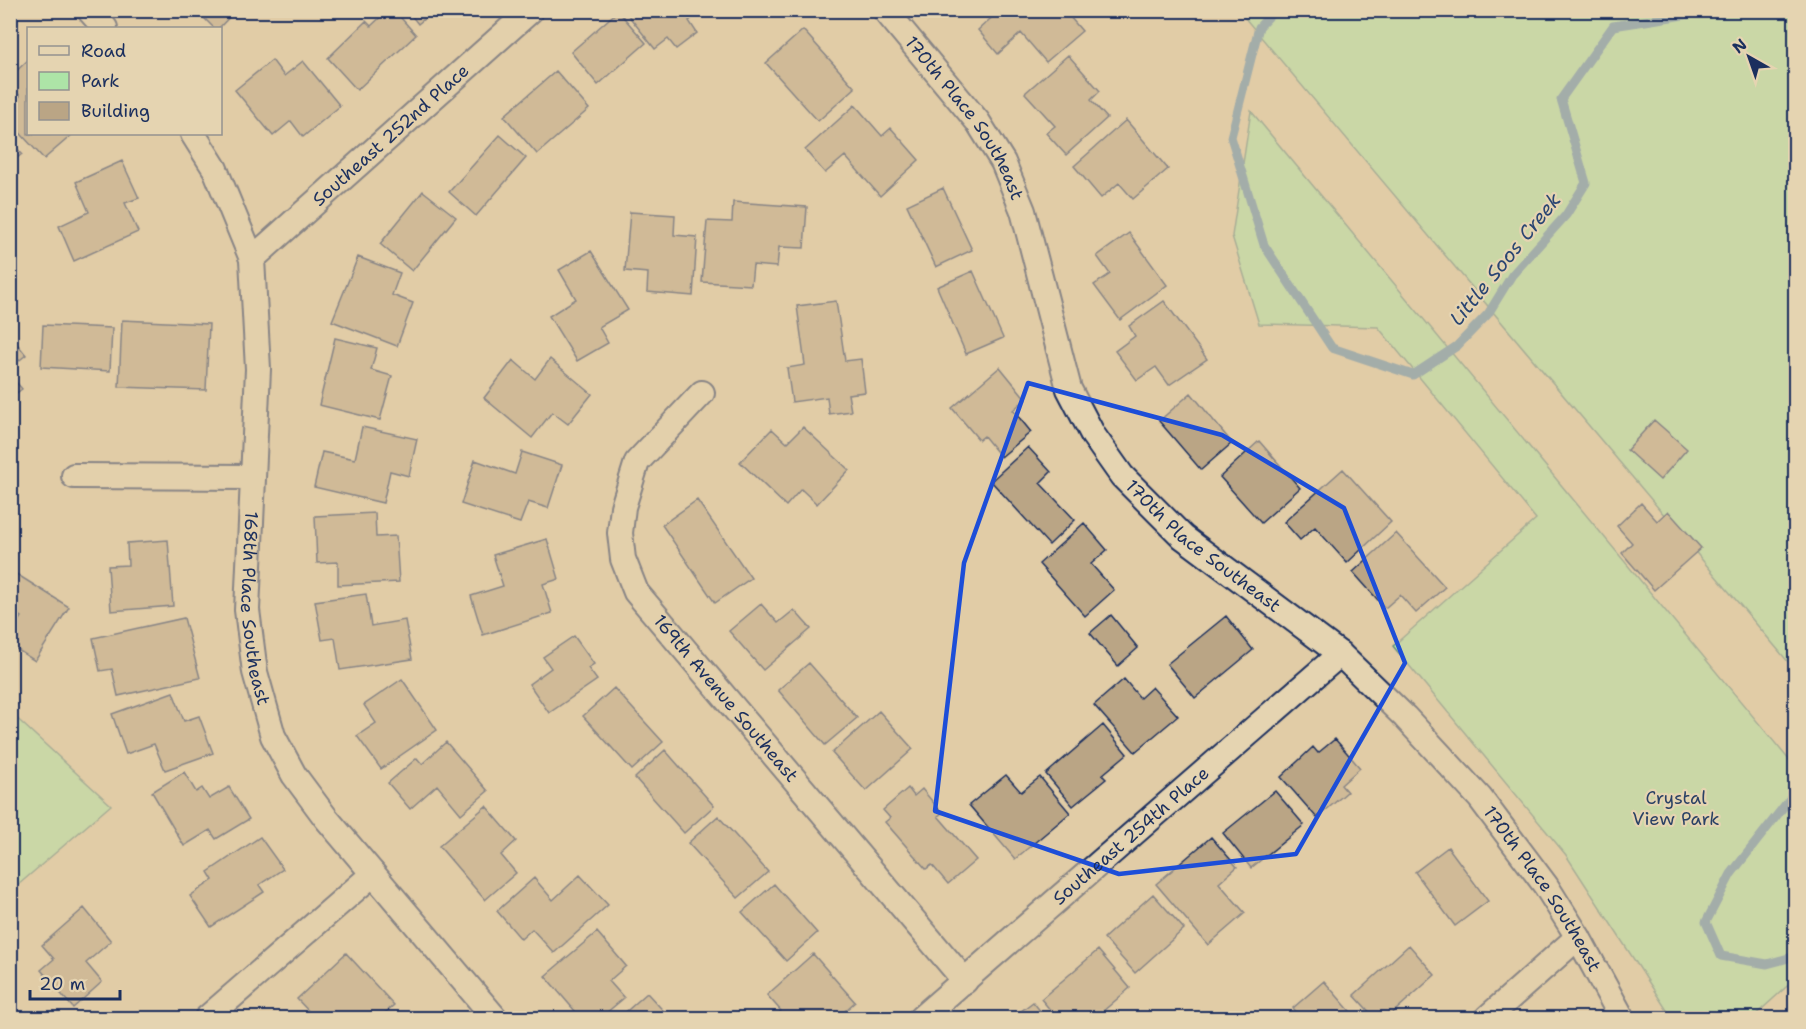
<svg xmlns="http://www.w3.org/2000/svg" width="1806" height="1029" font-family="'Shantell Sans',sans-serif">
<style>
.green{fill:#ade4a7;stroke:#648a82;stroke-width:1.5}
.lines{fill:none;stroke-linecap:round;stroke-linejoin:round}
.stream{stroke:#5888ad;stroke-width:9}
.building{fill:#baa585;stroke:#1b2f5e;stroke-width:1.5}
.minor-casing{stroke:#1b2f5e;stroke-width:28}
.minor{stroke:#e5d4b1;stroke-width:24}
.marked{fill:none;stroke:#1d4ed8;stroke-width:4.5;stroke-linejoin:round}
.labels{text-anchor:middle;dominant-baseline:central;stroke-width:4.5;stroke-linejoin:round;paint-order:stroke}
.street-label{font-size:18px;fill:#1b2f5e;stroke:#e5d4b1}
.park-label{font-size:18px;fill:#2a4165;stroke:#e5d4b1}
.water-label{font-size:20px;font-style:italic;fill:#2a4572;stroke:#e5d4b1}
</style>
<rect width="100%" height="100%" fill="#e1cca6"/>
<filter id="ink" filterUnits="userSpaceOnUse"><feTurbulence type="fractalNoise" baseFrequency=".0167" numOctaves="2"/><feDisplacementMap in="SourceGraphic" scale="12" xChannelSelector="R" yChannelSelector="G"/><feConvolveMatrix kernelMatrix="1 2 1 2 8 2 1 2 1" color-interpolation-filters="sRGB"/></filter>
<g filter="url(#ink)">
<path class="green" d="M1239 11H1795V670Z
M1251 111 1795 767V979L1752 1018H1672L1566 855 1393 646 1536 519 1378 327 1259 324 1232 236Z
M10 712 111 805 11 891H10Z"/>
<g class="lines">
<path class="stream" d="M1275 10 1259 27 1231 137 1264 245 1332 348 1413 375 1457 346 1488 314 1512 275 1566 215 1586 183 1561 99 1613 26 1716 10
M1796 791 1731 874 1706 922 1721 956 1767 964 1796 956"/>
</g>
<path class="building" d="M196 10H236L219 28H214Z
M388 10H394L416 35 357 90 328 58 366 21 371 26Z
M407 10H435L418 24Z
M624 10H702L689 21 697 33 676 49 668 39 655 49Z
M1000 10H1064L1082 31 1046 62 1021 33 998 54 978 30Z
M618 11 646 43 598 85 571 52Z
M803 30 855 88 818 121 766 63Z
M1068 55 1100 91 1091 100 1107 118 1066 155 1046 133 1055 126 1025 93Z
M28 60V134H73L44 159 10 122V105L20 96 10 86V77Z
M272 60 284 76 303 61 340 106 303 137 291 121 273 136 235 90Z
M556 71 589 109 537 154 504 116Z
M855 105 882 136 891 128 919 160 880 196 845 156 825 173 805 150Z
M1126 120 1168 169 1133 199 1119 183 1101 198 1074 166Z
M500 135 526 158 476 216 449 192Z
M10 141 22 154 10 164Z
M122 161 139 198 125 203 138 232 74 261 59 226 89 212 76 182Z
M943 188 972 250 936 267 907 205Z
M423 191 456 217 412 271 380 244Z
M733 202 807 207 804 248 779 247 777 267 753 265 751 285 702 282 707 221 732 222Z
M630 212 675 215 674 235 697 237 693 296 647 292 648 273 625 271Z
M1129 233 1167 285 1120 320 1094 285 1110 274 1097 256Z
M591 251 628 310 599 327 608 343 577 361 549 316 576 299 559 270Z
M358 257 400 273 392 295 413 303 397 346 332 321Z
M973 271 1003 338 966 354 937 287Z
M836 301 845 361 861 359 865 392 848 394 851 411 829 414 827 397 792 402 787 368 805 365 797 306Z
M1164 301 1207 359 1169 385 1156 367 1137 380 1115 351 1135 336 1129 326Z
M122 320 209 324 206 390 119 387Z
M43 325 112 328 110 371 41 367Z
M10 335 26 355 10 368Z
M335 338 377 348 371 370 392 376 380 420 319 405Z
M550 359 592 394 568 424 552 412 532 438 484 398 513 360 535 379Z
M1000 367 1026 399 1013 410 1031 432 1001 457 984 436 979 440 952 408Z
M10 375 22 389 10 398Z
M1191 393 1232 443 1201 470 1159 421Z
M1654 420 1687 449 1660 480 1627 450Z
M362 427 417 439 409 476 390 471 383 503 314 487 322 452 355 459Z
M803 427 849 470 817 504 801 489 786 506 740 462 772 429 787 443Z
M1259 441 1300 488 1261 523 1220 477Z
M1028 447 1051 472 1040 483 1075 520 1049 545 991 481Z
M522 452 562 465 548 508 528 502 520 523 461 504 475 460 515 474Z
M1343 469 1391 522 1347 563 1315 527 1300 540 1284 522Z
M697 500 751 578 715 603 662 525Z
M1641 503 1657 521 1668 511 1701 548 1654 590 1622 553 1632 543 1617 526Z
M375 513 376 537 396 536 399 582 338 585V562L317 563 315 516Z
M1084 523 1107 550 1091 564 1114 590 1085 616 1039 564Z
M1396 533 1445 587 1416 613 1400 595 1385 608 1353 572Z
M547 539 559 579 543 584 552 613 483 635 471 596 503 586 493 555Z
M168 540 173 606 111 611 108 566 128 565 127 543Z
M10 570 69 607 35 661 10 645V634L21 617 10 610Z
M366 594 371 626 405 620 412 659 340 670 335 638 322 640 315 601Z
M761 604 778 623 794 610 811 629 763 670 729 631Z
M1111 615 1138 648 1118 666 1090 633Z
M1226 616 1253 650 1195 698 1167 664Z
M184 618 200 678 118 696 112 669 100 671 93 638Z
M574 636 594 664 588 668 597 680 549 713 529 684 551 668 543 657Z
M809 663 857 718 825 745 778 690Z
M402 679 437 730 381 769 357 736 376 723 364 705Z
M1124 679 1140 698 1152 687 1178 716 1135 752 1094 705Z
M614 688 663 742 632 770 583 716Z
M173 692 184 721 199 716 213 753 165 770 154 744 126 754 112 714Z
M879 711 913 749 866 791 832 753Z
M1103 725 1127 754 1102 775 1106 779 1073 806 1046 774Z
M1335 739 1360 768 1341 785 1347 792 1317 818 1281 777 1313 747 1318 753Z
M446 742 488 791 461 814 437 785 410 809 388 783 417 758 422 764Z
M665 750 714 806 684 833 635 778Z
M184 772 196 792 202 788 209 799 229 787 249 819 216 839 210 830 184 846 152 792Z
M1006 775 1021 792 1040 777 1070 813 1015 859 969 805Z
M908 788 914 796 922 789 942 813 938 816 976 860 948 884 932 865 926 869 885 822 890 818 883 810Z
M1275 791 1304 825 1251 868 1223 833Z
M486 806 516 841 501 855 516 873 485 900 439 846Z
M718 816 768 872 738 898 688 843Z
M260 837 283 869 259 885 264 892 211 927 190 896 213 880 208 872Z
M1211 837 1237 867 1219 883 1245 913 1208 945 1156 884Z
M1448 847 1488 901 1455 926 1415 872Z
M580 875 608 905 554 953 532 929 521 939 497 911 534 878 553 900Z
M774 884 817 933 786 961 742 912Z
M1153 894 1184 929 1135 973 1104 938Z
M84 908 111 941 86 963 102 982 73 1008 41 970 54 959 42 945Z
M597 932 626 966 609 981 624 998 600 1018H581L545 976Z
M1409 945 1435 975 1387 1018H1375L1354 995Z
M1098 950 1130 988 1095 1018H1057L1041 999Z
M346 953 394 1005 379 1018H315L297 999Z
M813 954 855 1002 837 1018H773L781 1011 767 995Z
M1324 981 1356 1018H1302L1293 1008Z
M647 993 670 1018H619Z
M1033 1002 1046 1018H1012Z"/>
<g class="lines">
<g class="minor-casing">
<g id="minor">
<path d="M89 10 105 28"/>
<path id="s1" d="M885 10 978 122 1003 162 1023 211 1069 389 1093 435 1122 476 1183 537 1340 654 1405 717 1480 798 1546 886 1578 937 1622 1018"/>
<path id="s2" d="M193 134 215 169 252 259 258 369 247 610 255 672 273 736 294 775 326 818 495 1018"/>
<path id="s3" d="M252 259 531 10"/>
<path id="s4" d="M702 393 637 462 623 507 620 533 623 559 636 592 965 981"/>
<path d="M74 476 251 477"/>
<path d="M207 1018 373 874"/>
<path id="s5" d="M921 1018 1340 654"/>
<path d="M1487 1018 1578 937"/>
</g>
</g>
<use href="#minor" class="minor"/>
</g>
</g>
<path d="M0 0H1806V1029H0ZM1028 383 1222 435 1344 508 1405 663 1296 854 1119 874 935 811 964 563Z" fill="#e1cca6" fill-opacity=".55" fill-rule="evenodd"/>
<path class="marked" d="M1028 383 1222 435 1344 508 1405 663 1296 854 1119 874 935 811 964 563Z"/>
<g class="labels">
<g class="street-label">
<text stroke="none"><textPath href="#s1" startOffset="135">170th Place Southeast</textPath></text>
<text stroke="none"><textPath href="#s3" startOffset="186">Southeast 252nd Place</textPath></text>
<text stroke="none"><textPath href="#s1" startOffset="639">170th Place Southeast</textPath></text>
<text stroke="none"><textPath href="#s2" startOffset="489">168th Place Southeast</textPath></text>
<text stroke="none"><textPath href="#s4" startOffset="369">169th Avenue Southeast</textPath></text>
<text stroke="none"><textPath href="#s5" startOffset="278">Southeast 254th Place</textPath></text>
<text stroke="none"><textPath href="#s1" startOffset="1125">170th Place Southeast</textPath></text>
</g>
<g class="park-label">
<text x="1676" y="798">Crystal<tspan x="1676" dy="21">View Park</tspan></text>
</g>
<g class="water-label">
<text transform="translate(1505 259) rotate(-51)">Little Soos Creek</text>
</g>
</g>
<rect width="1806" height="1029" fill="none" stroke="#e5d4b1" stroke-width="36"/>
<rect x="18" y="18" width="1770" height="993" fill="none" stroke="#1b2f5e" stroke-width="2" filter="url(#ink)"/>
<rect x="27" y="27" width="195" height="108" fill="#e5d4b1" stroke="#949290" stroke-width="1.5"/>
<rect x="39" y="46" width="30" height="9" fill="#e5d4b1" stroke="#949290" stroke-width="1.5"/>
<text x="81" y="57" font-size="18" fill="#1b2f5e">Road</text>
<rect x="39" y="72" width="30" height="18" fill="#ade4a7" stroke="#949290" stroke-width="1.5"/>
<text x="81" y="87" font-size="18" fill="#1b2f5e">Park</text>
<rect x="39" y="102" width="30" height="18" fill="#baa585" stroke="#949290" stroke-width="1.5"/>
<text x="81" y="117" font-size="18" fill="#1b2f5e">Building</text>
<g transform="translate(1749 57) rotate(320)" stroke="#e5d4b1" stroke-width="4.5" paint-order="stroke">
<path d="M0-4.5L10 22L0 15L-10 22Z" fill="#1b2f5e"/>
<text y="-9" font-size="16" font-weight="bold" text-anchor="middle" fill="#1b2f5e">N</text>
</g>
<path d="M30 990v9h90v-9" fill="none" stroke="#1b2f5e" stroke-width="3"/>
<text x="39" y="990" font-size="18" fill="#1b2f5e" stroke="#e5d4b1" stroke-width="4.5" paint-order="stroke">20 m</text>
</svg>
